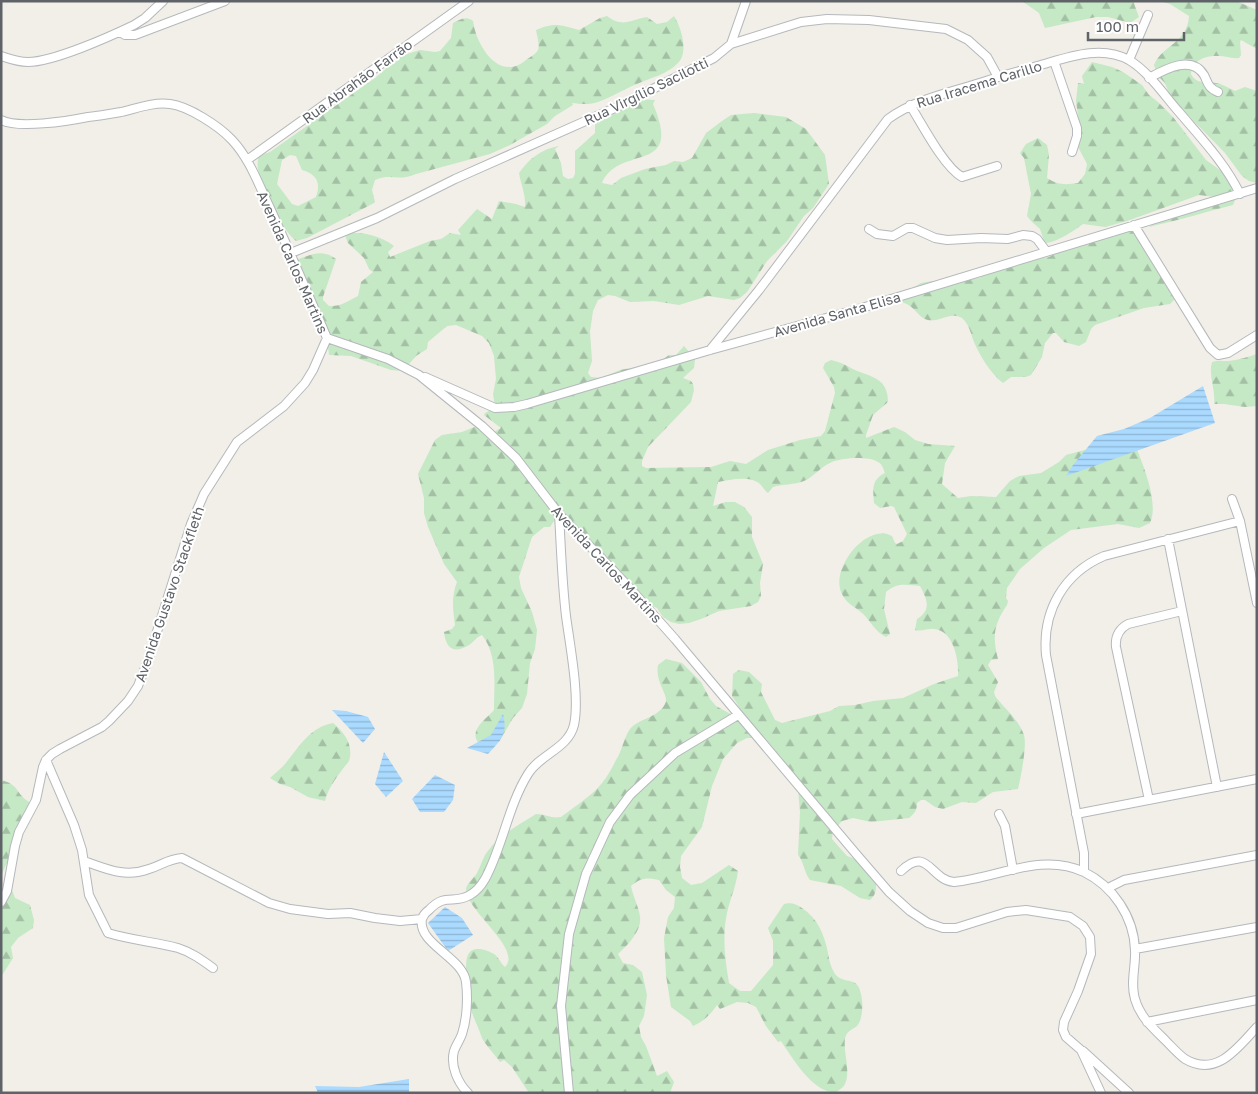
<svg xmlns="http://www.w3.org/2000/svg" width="1258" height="1094" font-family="'Golos Text',sans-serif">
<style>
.forest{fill:url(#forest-firs);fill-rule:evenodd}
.water{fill:url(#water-rules)}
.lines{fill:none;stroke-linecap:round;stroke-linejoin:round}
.minor-casing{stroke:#b5b8bc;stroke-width:10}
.minor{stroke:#fff;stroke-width:8}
.labels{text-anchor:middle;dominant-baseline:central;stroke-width:4;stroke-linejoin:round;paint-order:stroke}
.street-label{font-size:14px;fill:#5f6368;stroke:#fff}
</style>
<defs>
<pattern id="forest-firs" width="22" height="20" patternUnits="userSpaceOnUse" patternTransform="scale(1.25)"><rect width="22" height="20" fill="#c5e8c5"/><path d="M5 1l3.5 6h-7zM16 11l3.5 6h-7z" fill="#a3c0a4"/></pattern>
<pattern id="water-rules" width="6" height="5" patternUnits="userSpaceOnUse" patternTransform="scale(1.25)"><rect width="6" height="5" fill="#aadaff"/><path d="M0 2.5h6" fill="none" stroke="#8eb4d2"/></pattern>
</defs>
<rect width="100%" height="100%" fill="#f1efe8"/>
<path class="forest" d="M1022 1H1133L1139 17 1130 23 1108 17H1096L1045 28 1039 13Z
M1159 1H1236L1257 10V49L1241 40 1240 42 1241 55 1239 58C1231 59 1226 56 1219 56 1206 55 1192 60 1191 74 1197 85 1205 81 1216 83 1222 84 1229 88 1235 91L1245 87 1257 91V183L1249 181 1242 176 1225 153 1176 103 1169 93 1165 83 1158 76 1154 65C1163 44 1187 44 1189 16L1170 4Z
M607 16C623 28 630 20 647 17L657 24 667 22 674 16C681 27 689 52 678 63 668 74 650 78 637 84 624 89 612 97 598 102 590 105 580 104 572 103L573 105 555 116 547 124 510 145 490 154 416 174C398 182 392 173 375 180L372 190 375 202 374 203 307 238 296 241C280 227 251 177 259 156L270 152 375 78 401 56 420 50 435 52 440 51 451 38 453 23C459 20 466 15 473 21 476 45 499 83 526 60 530 57 536 54 538 50 540 45 537 36 536 30 555 22 560 25 579 30L600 18ZM290 155 296 156 302 170C317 174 321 183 316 197L298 206 292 204 277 184 282 160Z
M1092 62 1112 67 1123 72 1142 85 1149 95 1158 102 1173 117 1206 160 1228 176 1233 188 1235 200 1233 205C1205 212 1177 221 1148 227L1215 197 1199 195 1127 221 1105 227 1083 224C1072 232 1060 240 1047 243L1044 241 1040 229 1031 221 1027 216 1031 194 1024 158 1020 153 1026 144 1038 138 1047 145 1049 155 1047 178C1058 185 1065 185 1078 183L1085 174 1087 164 1077 145 1079 123 1076 101 1078 83 1084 84 1082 76Z
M638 99 655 100 653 104C684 176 619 143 602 183L612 185 621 178 645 169 666 165 674 161 683 162 692 158 706 133 722 121 731 115 754 113 786 117 806 129 825 155 829 184 813 208 804 216 787 241 767 261 747 292 740 298 734 300 708 296 679 305 654 301 630 302 615 296 608 295 598 300 593 311 590 332 592 361 588 373 591 377 601 378 620 370 658 363 669 355H676L684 346 695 359 694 368 683 378 691 381 693 384 694 390 691 402 648 447 642 461V466L646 468 711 467 730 461 746 464 768 450 800 440 821 436 825 431 835 393 834 387 823 368 825 363 831 360C841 362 849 367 857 371 874 377 888 380 888 402L873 415 866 435V438L894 427 905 432 915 440 928 444 955 446 945 463 942 484 958 498 971 496 996 497 1010 481 1019 476 1041 473 1059 462 1066 455 1107 444 1136 447C1144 467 1159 504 1150 523L1139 528 1118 524 1071 530 1044 548 1020 569 1007 588 1006 598 1008 601 1007 605C994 624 992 636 998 659L991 660 988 665 998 682 994 692 995 696C1004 708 1019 720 1024 735 1027 747 1021 776 1018 789L993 792 976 803 962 802 943 809 935 807 925 800H921L917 803C917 810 915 813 909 818L871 822 853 818 842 821 833 831 832 839 847 856 861 861 874 868C875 879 880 892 870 900L860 898 841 886 810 880C804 872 804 862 798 855L800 812 798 789 780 762 775 752 769 744 759 738H747L737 743 723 759 712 786 702 827 681 856 680 867 682 878 691 885 702 883 729 865 738 871C736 887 730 899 727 913 722 937 725 959 729 983L740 991H751L773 965V941L768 928 784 904C791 902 796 904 802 908 818 919 824 934 828 953 829 960 831 968 835 974 846 987 859 972 862 1000 863 1007 862 1021 857 1026 852 1030 846 1031 845 1039 843 1053 851 1070 845 1084 843 1088 839 1090 836 1092 813 1094 792 1057 781 1041L778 1042 766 1026 756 1007 748 1003 737 1002 720 1009 717 1005C711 1014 703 1022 693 1026L690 1021 671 1007 666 975 664 938 668 917 674 908 675 897 666 890 659 880C647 877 640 878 631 886 633 897 639 907 640 917 642 931 627 946 618 954L623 963 633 965 642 972 647 995 644 1016 639 1026 641 1037 646 1046 657 1076 667 1071 674 1082 670 1093H529L512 1067 504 1060 500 1062C496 1056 484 1043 482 1038 479 1028 473 1018 471 1009 469 998 463 964 468 955 472 946 485 949 492 953 498 955 500 963 505 967 523 949 466 911 466 889 467 883 474 878 477 873 480 867 482 861 485 855 497 836 517 826 536 814 545 814 552 819 561 817 573 808 594 794 602 783 608 776 612 768 616 760 622 751 624 737 630 729 639 718 662 717 666 701 667 693 655 681 658 665L666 659 682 663 701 682 710 699 716 706 736 717 743 713 732 696 733 674 739 670 749 672 762 684 761 692 775 720 782 723 830 711 839 706 855 705 873 701 903 698 934 684 958 676C959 660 954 632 935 629 928 628 922 632 915 630L917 619C932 610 927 599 920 586 907 585 897 582 886 592L884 609 890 634 886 637C875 632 871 621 862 613 855 607 846 603 842 594 829 570 866 522 892 536L895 543 897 544 903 541 907 534 894 507 891 506 880 508 874 503C873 489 871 480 885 473 883 468 882 463 876 461 866 456 840 458 830 463 820 467 814 477 804 481 794 485 783 484 773 487L768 493C765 491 763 487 760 484 749 475 730 480 718 482L713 506 726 502H735L744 507 752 517V537L763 564 760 583 761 596 758 602 751 606 719 611 701 619 689 623 679 624 671 622 663 617 657 608 650 605 634 585 563 513 556 518 550 527H544L532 537 519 577 521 588 532 612 537 630 535 649 530 663 527 694 522 708 513 718 499 742 482 747C466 732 483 722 494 710 494 685 498 655 482 635 476 637 474 642 469 645 454 654 446 649 444 632L452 629 455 625C453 610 451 597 457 582L444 564 428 527 424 513V498L418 474 435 440 442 435 462 432 477 426 492 433 501 428 484 415 485 413 493 409 495 406 493 394 496 379 495 367 494 356 489 343 482 336 456 325 447 326 428 342 427 349 416 356 403 371 391 370 351 356 329 355 328 347 322 338 320 325 299 272 297 258 299 259C312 254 323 249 336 259L323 297V300L329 306C340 307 348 301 358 296L361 282 373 272 369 269 364 258 348 243 344 233C362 232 379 235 394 246L388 252 390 257 430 241 441 239 450 233 461 235 458 230 477 209 492 219 499 201 516 204 525 207C526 195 521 185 519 173 529 159 541 149 559 146L555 149 561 163 563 176 568 179 573 178 575 174V151L595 133V118Z
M1124 229H1135L1153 246 1172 286 1175 299 1170 304 1144 308 1095 325 1091 329 1086 342 1079 346 1064 342 1056 333H1053L1045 343 1042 357 1031 375 1026 377H1011L1003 383C991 374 980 356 974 342 971 334 969 324 962 318 951 311 940 322 928 320 921 319 916 310 910 306 906 303 901 302 896 300L898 297 921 283 932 281 951 282 979 278 1001 267 1025 261 1049 257 1062 250H1065L1081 240Z
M1257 354V406L1245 407 1224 404H1214C1216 390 1208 376 1212 362 1218 360 1222 361 1228 361 1238 360 1248 357 1257 354Z
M333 723C344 732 354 745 349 761 347 764 344 767 342 770 334 781 328 789 325 801L308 797 290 787 280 784 270 778C275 773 281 769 285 764 299 747 310 727 333 723Z
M1 780C20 785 15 793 29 802L28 817 1 876Z
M12 890 15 898 30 905 34 920 33 928 18 938 11 947 13 958 1 977V903Z"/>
<path class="water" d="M1203 386 1215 423 1066 476 1073 465 1097 436 1124 429 1150 418Z
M332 710 346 711 368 717 375 729 363 743Z
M503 714C508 735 501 740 488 754L467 748 491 735Z
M384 752 403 781 386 797 375 784Z
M435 775 455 785 453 800 444 812H420L412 799Z
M445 907 462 918 473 935 448 951 428 923Z
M409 1079V1093H318L315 1086 359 1087Z"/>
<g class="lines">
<g class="minor-casing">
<path id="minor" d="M120 32 125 35H135L225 1
M731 44 746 1
M1 56C10 59 18 62 28 62 53 62 109 37 134 25L145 18 163 1
M1129 60 1148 15
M1054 61 1077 128V136L1072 152
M1149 78C1164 70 1191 54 1204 75 1208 83 1208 88 1218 92
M910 105C922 124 944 167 962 177L997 166
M1 120C18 129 68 121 88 117 99 116 110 114 121 112 138 108 153 102 170 104 188 106 219 126 232 140 249 158 258 183 269 206 289 250 308 294 327 338L388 359 419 375 482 426 516 458 559 514 628 586 675 639 857 855 889 892 910 911 928 923 943 928H956L1007 912 1026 910 1070 917 1083 926 1090 937 1091 954 1078 991 1064 1022 1063 1030 1066 1037 1081 1050 1101 1093
M247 160 469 1
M1134 225 1210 348 1218 355 1228 353 1257 335
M869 229 877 234 893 236 907 228H913L935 238 947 240 981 238 1008 239 1023 235 1032 236 1037 239 1046 251
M291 253 377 218 455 179 617 107 714 58 731 44 801 22 827 19 869 20 946 29 968 40 987 57 998 77
M710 350 759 290 888 119C917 98 953 92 986 81 1003 75 1020 71 1037 66 1066 58 1100 44 1129 60 1149 72 1164 95 1179 112 1201 138 1225 163 1240 194
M425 377 495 408 514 407 527 404 710 350 855 310 1257 188
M1232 499 1240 521 1257 603
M1168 539 1217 787
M46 760 74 825 82 850 89 895 108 933C131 940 155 942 178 948 191 952 202 960 213 968
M1149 800 1116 647C1115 637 1119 629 1128 624L1182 611
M999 814 1005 826 1013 870
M1076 814 1257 779
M84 861C107 869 125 878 149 869 162 865 168 859 182 858L269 903 290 909 328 914 350 913 375 918 400 921 422 919
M901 871C928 845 930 880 954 882 998 878 1041 852 1084 872 1113 886 1134 917 1135 950 1136 967 1130 982 1135 999 1140 1017 1153 1028 1166 1041 1172 1047 1178 1054 1185 1059 1217 1078 1238 1047 1257 1027
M1084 872V853L1046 655C1042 611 1064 573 1104 556L1240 521
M1108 888 1124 880 1257 855
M1 902 7 891 15 846 19 832 36 800 43 767 46 760 52 754 60 749 102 727 109 721 128 701 138 686 148 660 191 524 204 494 237 442 284 406 305 383 313 370 327 338
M1135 949 1257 927
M1147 1022 1257 1000
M1083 1051 1129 1093
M468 1093C458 1083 450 1066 454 1051 456 1045 460 1040 462 1034 467 1019 468 998 466 982 463 957 417 944 422 919 423 916 426 912 429 910 446 892 453 905 470 895 477 891 481 886 485 879 503 846 508 806 528 774 540 754 568 749 574 725 580 697 570 646 566 616 562 582 561 548 559 514
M569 1093 561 1006 569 934 586 874 610 822 630 795 675 753 738 715"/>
</g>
<use href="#minor" class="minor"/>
</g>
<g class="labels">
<g class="street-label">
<text transform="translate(357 81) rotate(-36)">Rua Abrahão Farrão</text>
<text transform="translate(979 84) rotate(-17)">Rua Iracema Carillo</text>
<text transform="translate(646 91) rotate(-26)">Rua Virgílio Sacilotti</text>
<text transform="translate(293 262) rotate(66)">Avenida Carlos Martins</text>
<text transform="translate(837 314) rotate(-16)">Avenida Santa Elisa</text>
<text transform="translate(607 564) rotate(47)">Avenida Carlos Martins</text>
<text transform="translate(169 594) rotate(-71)">Avenida Gustavo Stackfleth</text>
</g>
</g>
<rect width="1258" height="1094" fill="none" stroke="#5f6368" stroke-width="5"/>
<path d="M1088 32v8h96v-8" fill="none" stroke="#5f6368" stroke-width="2.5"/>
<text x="1096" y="32" font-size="15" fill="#5f6368" stroke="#ffffff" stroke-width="4" paint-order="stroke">100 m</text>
</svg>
